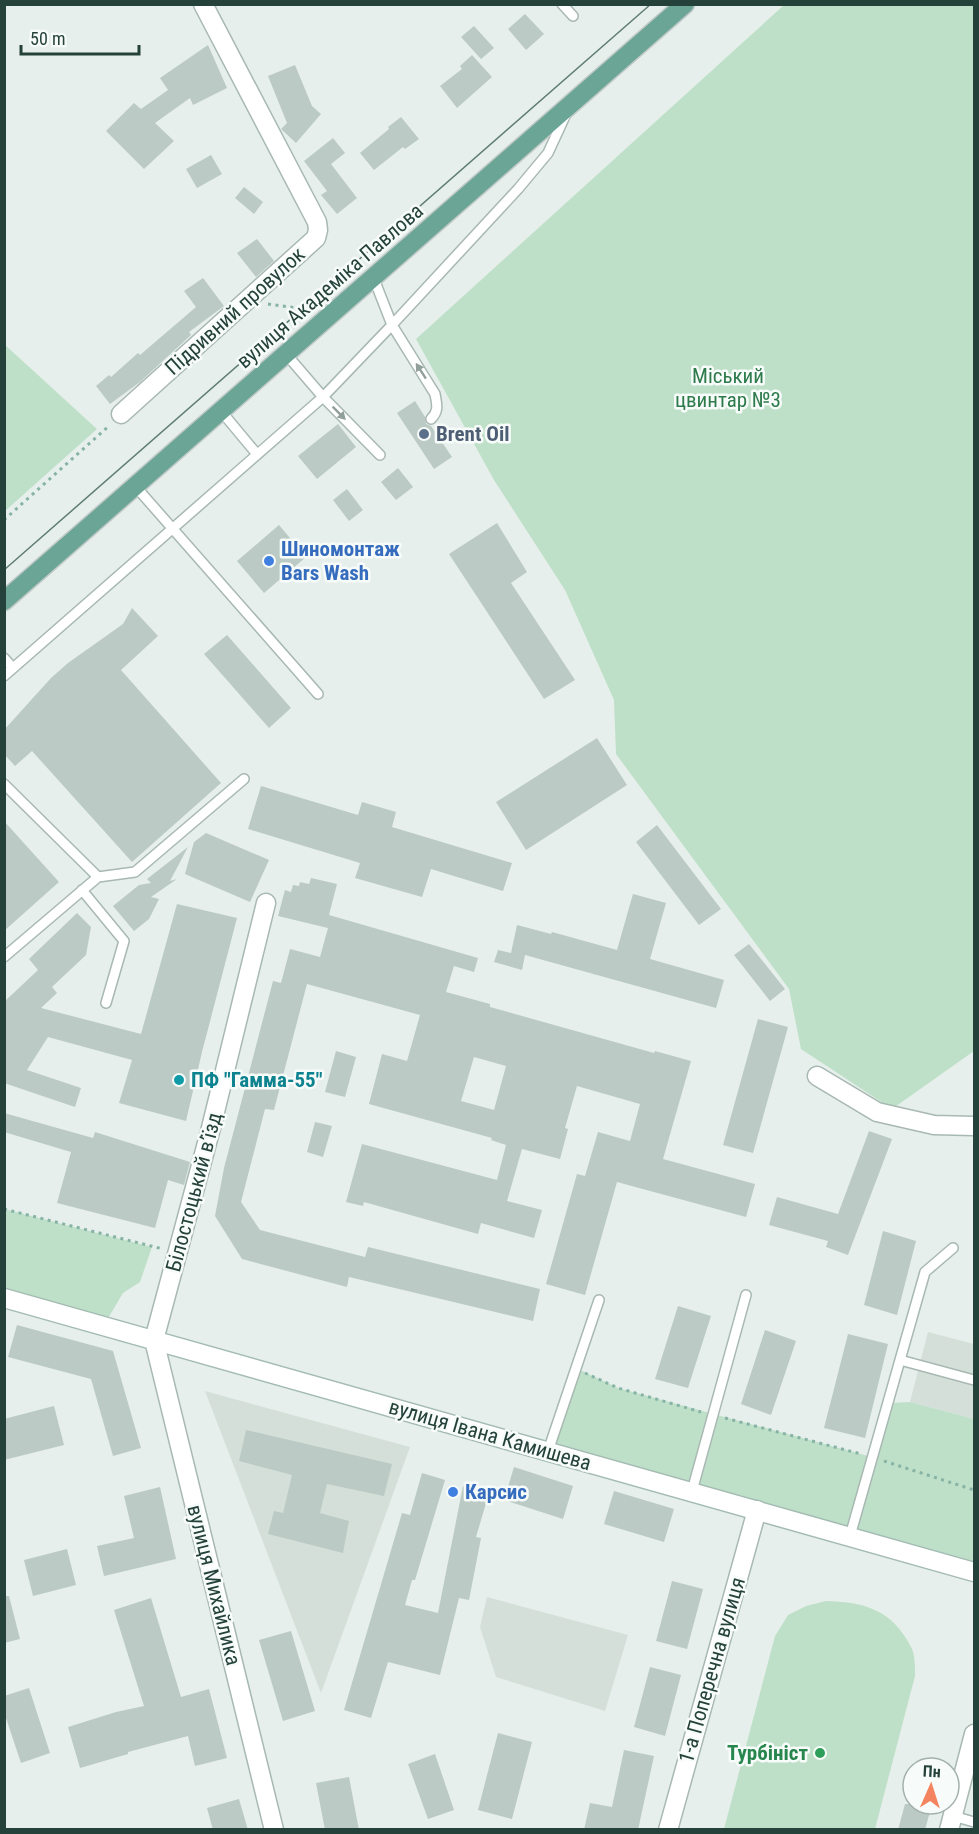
<svg xmlns="http://www.w3.org/2000/svg" width="979" height="1834" font-family="'Roboto Condensed',sans-serif">
<style>
.built{fill:#d4dfda}
.green{fill:#bfe0c8}
.building{fill:#bbcac4;fill-rule:evenodd}
.lines{fill:none;stroke-linecap:round;stroke-linejoin:round}
.lane-casing{stroke:#a8b8b2;stroke-width:12}
.street-casing{stroke:#a8b8b2;stroke-width:21}
.secondary-casing{stroke:#a4bbb3;stroke-width:21}
.primary-casing{stroke:#c2cac8;stroke-width:21}
.path{stroke:#86b3a5;stroke-width:3;stroke-dasharray:3 4.5;stroke-linecap:butt}
.lane{stroke:#fff;stroke-width:9}
.street{stroke:#fff;stroke-width:18}
.secondary{stroke:#fff;stroke-width:18}
.primary{stroke:#6aa596;stroke-width:18}
.tram{stroke:#5f7d75;stroke-width:1.5}
.oneway{fill:#92a09c}
.service-dot{fill:#5c6f8a;stroke:#f7fbf9;stroke-width:2}
.shop-dot{fill:#3f7fe0;stroke:#f7fbf9;stroke-width:2}
.culture-dot{fill:#0f9aa8;stroke:#f7fbf9;stroke-width:2}
.leisure-dot{fill:#2e9e5b;stroke:#f7fbf9;stroke-width:2}
.labels{text-anchor:middle;dominant-baseline:central;stroke-width:5;stroke-linejoin:round;paint-order:stroke}
.street-label{font-size:21px;fill:#24423a;stroke:#f7fbf9}
.park-label{font-size:21px;fill:#2d7a4b;stroke:#f7fbf9}
.service-label{font-size:21px;font-weight:bold;fill:#4e5e75;stroke:#f7fbf9;text-anchor:start}
.shop-label{font-size:21px;font-weight:bold;fill:#366cbe;stroke:#f7fbf9;text-anchor:start}
.culture-label{font-size:21px;font-weight:bold;fill:#0d838f;stroke:#f7fbf9;text-anchor:start}
.leisure-label{font-size:21px;font-weight:bold;fill:#27864d;stroke:#f7fbf9;text-anchor:end}
</style>
<rect width="100%" height="100%" fill="#e6efeb"/>
<path class="built" d="M928 1332 974 1344V1419L910 1402Z
M205 1391 410 1447 321 1693Z
M487 1597 628 1635 605 1711 496 1677 480 1627Z"/>
<path class="green" d="M784 5H974V1051L892 1109 801 1049 789 989 616 754 614 700 565 590 494 480 416 339Z
M4 344 97 429 5 511H4Z
M4 1209 152 1247 140 1282 123 1293 104 1325 5 1298Z
M576 1368 618 1388 872 1457 888 1403 910 1402 974 1419V1572L548 1451Z
M826 1601C861 1602 888 1608 907 1640 909 1643 912 1648 913 1652 915 1659 915 1668 915 1676L875 1829H724L775 1636 788 1615 806 1606Z"/>
<path class="building" d="M525 14 544 34 526 50 508 29Z
M474 26 494 48 481 59 461 37Z
M208 45 227 88 193 105 190 98 155 123 174 141 144 169 106 131 134 103 141 109 168 90 160 78Z
M472 55 492 77 457 108 440 86 462 69 460 66Z
M295 65 312 106 321 114 296 143 281 129 287 123 268 76Z
M401 117 419 139 405 149 403 147 374 170 360 153 389 129 388 127Z
M333 138 345 153 331 164 357 198 337 214 321 195 327 191 304 161Z
M211 155 222 174 197 188 186 169Z
M244 187 263 202 254 214 235 198Z
M257 239 274 261 256 277 237 253Z
M203 278 224 306 189 332 191 335 140 382 110 404 96 386 109 375 111 377 138 353 140 355 196 307 184 291Z
M415 401 425 417 426 424 431 426 452 457 434 469 397 413Z
M338 424 356 447 317 479 298 456Z
M398 468 413 487 396 500 381 482Z
M347 489 363 510 349 521 333 500Z
M497 523 527 572 511 583 575 680 544 699 449 554Z
M279 525 306 557 264 593 237 561Z
M132 608 158 636 121 670 221 783 132 862 32 751 15 766 4 754V730L51 678 68 663 123 624Z
M227 635 291 708 269 728 204 654Z
M597 738 627 785 526 850 496 802Z
M261 786 358 815 362 802 396 812 392 827 512 863 503 891 431 869 422 897 355 878 360 863 248 829Z
M4 821 59 882 4 931Z
M657 825 721 909 699 925 636 842Z
M206 833 269 860 250 902 185 874 194 842Z
M188 847 170 881 177 879 151 897 159 899 149 919 134 931 113 906 139 885 151 883 147 879Z
M311 878 337 884 329 915 478 958 474 972 454 966 446 992 490 1004V1007L654 1053 655 1051 691 1061 663 1159 755 1184 746 1217 617 1182 585 1295 546 1284 577 1174 585 1176 598 1132 630 1141 640 1104 577 1086 565 1128 568 1129 560 1159 522 1149 507 1201 542 1210 534 1238 481 1223 478 1234 364 1202 363 1206 346 1202 362 1144 497 1180 506 1145 491 1140 492 1138 369 1104 382 1054 407 1061 420 1015 307 984 274 1110 265 1109 241 1202 260 1230 365 1257 368 1247 540 1289 533 1321 349 1277 347 1287 242 1259 215 1216 224 1168 273 981 281 983 290 949 320 957 328 928 278 916 285 890 291 892 293 885 299 886 300 882 309 884ZM474 1057 506 1066 494 1110 461 1101Z
M633 894 666 903 650 959 724 980 716 1008 525 955 522 970 494 962 498 950 511 953 517 925 551 934 552 932 617 950Z
M177 904 237 918 202 1052 186 1121 119 1103 132 1060 48 1037 27 1070 81 1088 75 1107 4 1083V1002L38 970 29 959 77 913 91 927 86 955 52 987 57 993 41 1008 141 1034Z
M749 944 785 989 770 1001 734 955Z
M758 1019 788 1027 753 1153 723 1145Z
M336 1051 356 1057 345 1097 325 1092Z
M4 1113 93 1138 95 1132 190 1162 184 1185 168 1180 155 1228 57 1203 71 1152 4 1132Z
M315 1122 332 1126 323 1157 307 1152Z
M869 1131 892 1139 848 1255 826 1247 828 1241 769 1225 777 1197 838 1214Z
M883 1231 916 1241 897 1315 864 1305Z
M678 1306 711 1316 688 1388 655 1379Z
M17 1325 113 1351 141 1448 113 1456 91 1379 8 1357Z
M765 1330 796 1341 771 1415 741 1404Z
M848 1334 888 1344 865 1438 824 1428Z
M54 1406 64 1445 4 1460V1419Z
M246 1430 392 1464 384 1496 327 1484 320 1513 349 1521 343 1553 268 1534 274 1511 283 1513 292 1475 239 1461Z
M514 1467 573 1486 563 1519 504 1500Z
M422 1473 445 1480 415 1580H412L405 1605 438 1613 463 1486 489 1493 476 1537 481 1538 469 1600 459 1598 440 1675 388 1662 371 1718 344 1710 402 1513 410 1515Z
M160 1487 176 1559 104 1576 97 1546 134 1538 124 1496Z
M614 1491 674 1509 664 1542 604 1524Z
M67 1549 76 1585 33 1596 24 1560Z
M672 1581 703 1589 687 1649 656 1641Z
M4 1596H9L20 1639 4 1643Z
M151 1598 181 1697 209 1689 227 1758 195 1766 188 1736 128 1752V1754L80 1768 68 1727 116 1712 144 1706 114 1610Z
M291 1631 315 1711 283 1721 259 1640Z
M650 1667 681 1675 665 1736 634 1727Z
M29 1688 50 1753 21 1763 4 1712V1696Z
M498 1733 532 1742 512 1819 478 1810Z
M624 1750 654 1756 638 1830H584L590 1803 612 1807Z
M435 1754 454 1810 428 1819 408 1764Z
M349 1777 359 1830H325L316 1783Z
M239 1799 248 1830H213L207 1808Z
M905 1804H932L925 1830H898Z"/>
<g class="lines">
<g class="lane-casing">
<path id="lane" d="M562 4 573 16
M286 354 323 397 380 455
M221 411 256 453
M431 419C439 411 437 405 435 394L392 325 518 189 548 153 566 114
M136 487 318 694
M4 658 13 668
M4 676 323 397 392 325 374 279
M4 784 98 877
M82 890 124 941 106 1003
M4 957 98 877 135 872 244 779
M900 1360 974 1380
M548 1451 599 1300
M692 1491 746 1295
M850 1536 925 1272 953 1248
M953 1816 974 1822"/>
</g>
<g class="street-casing">
<path id="street" d="M121 414 316 238 318 230 317 222 203 4
M266 903 211 1128 154 1340 274 1830
M817 1076 877 1112 934 1125 974 1126
M668 1830 757 1510
M949 1830 974 1734"/>
</g>
<g class="secondary-casing">
<path id="secondary" d="M4 1298 974 1572"/>
</g>
<g class="primary-casing">
<path id="primary" d="M4 601 685 4"/>
</g>
<path class="path" d="M268 304 312 310
M4 520 110 425
M4 1209 163 1249
M585 1373 618 1388 701 1412
M725 1418 861 1454
M884 1461 974 1490"/>
<use href="#lane" class="lane"/>
<use href="#street" class="street"/>
<use href="#secondary" class="secondary"/>
<use href="#primary" class="primary"/>
<path class="tram" d="M4 570 651 4"/>
</g>
<defs><path id="oneway-solid" d="M-6-.8H1V-3.2L6.5 0L1 3.2V.8H-6Z" transform="scale(1.5)"/></defs>
<g class="oneway">
<use href="#oneway-solid" transform="translate(421 371) rotate(-123)"/>
<use href="#oneway-solid" transform="translate(339 413) rotate(45)"/>
</g>
<circle class="service-dot" cx="424" cy="434" r="6"/>
<g class="shop-dot">
<circle cx="269" cy="561" r="6"/>
<circle cx="453" cy="1492" r="6"/>
</g>
<circle class="culture-dot" cx="179" cy="1080" r="6"/>
<circle class="leisure-dot" cx="820" cy="1753" r="6"/>
<g class="labels">
<g class="street-label">
<text transform="translate(330 286) rotate(-41)">вулиця Академіка Павлова</text>
<text transform="translate(235 311) rotate(-42)">Підривний провулок</text>
<text transform="translate(194 1192) rotate(-75)">Білостоцький в’їзд</text>
<text transform="translate(490 1435) rotate(16)">вулиця Івана Камишева</text>
<text transform="translate(214 1585) rotate(76)">вулиця Михайлика</text>
<text transform="translate(712 1670) rotate(-74)">1-а Поперечна вулиця</text>
</g>
<g class="park-label">
<text x="728" y="376">Міський<tspan x="728" dy="24">цвинтар №3</tspan></text>
</g>
<g class="service-label">
<text x="436" y="434">Brent Oil</text>
</g>
<g class="shop-label">
<text x="281" y="549">Шиномонтаж<tspan x="281" dy="24">Bars Wash</tspan></text>
<text x="465" y="1492">Карсис</text>
</g>
<g class="culture-label">
<text x="191" y="1080">ПФ "Гамма-55"</text>
</g>
<g class="leisure-label">
<text x="808" y="1753">Турбініст</text>
</g>
</g>
<rect width="979" height="1834" fill="none" stroke="#24423a" stroke-width="12"/>
<g transform="translate(931 1786) rotate(3)"><circle r="28" fill="#f7fbf9" stroke="#a3b1ad" stroke-width="1.5"/>
<path d="M0-4.5L10 22L0 15L-10 22Z" fill="#f4845f"/>
<text y="-9" font-size="16" font-weight="bold" text-anchor="middle" fill="#24423a">Пн</text>
</g>
<path d="M21 45v9h118v-9" fill="none" stroke="#24423a" stroke-width="3"/>
<text x="30" y="45" font-size="18" fill="#24423a" stroke="#f7fbf9" stroke-width="4.5" paint-order="stroke">50 m</text>
</svg>
